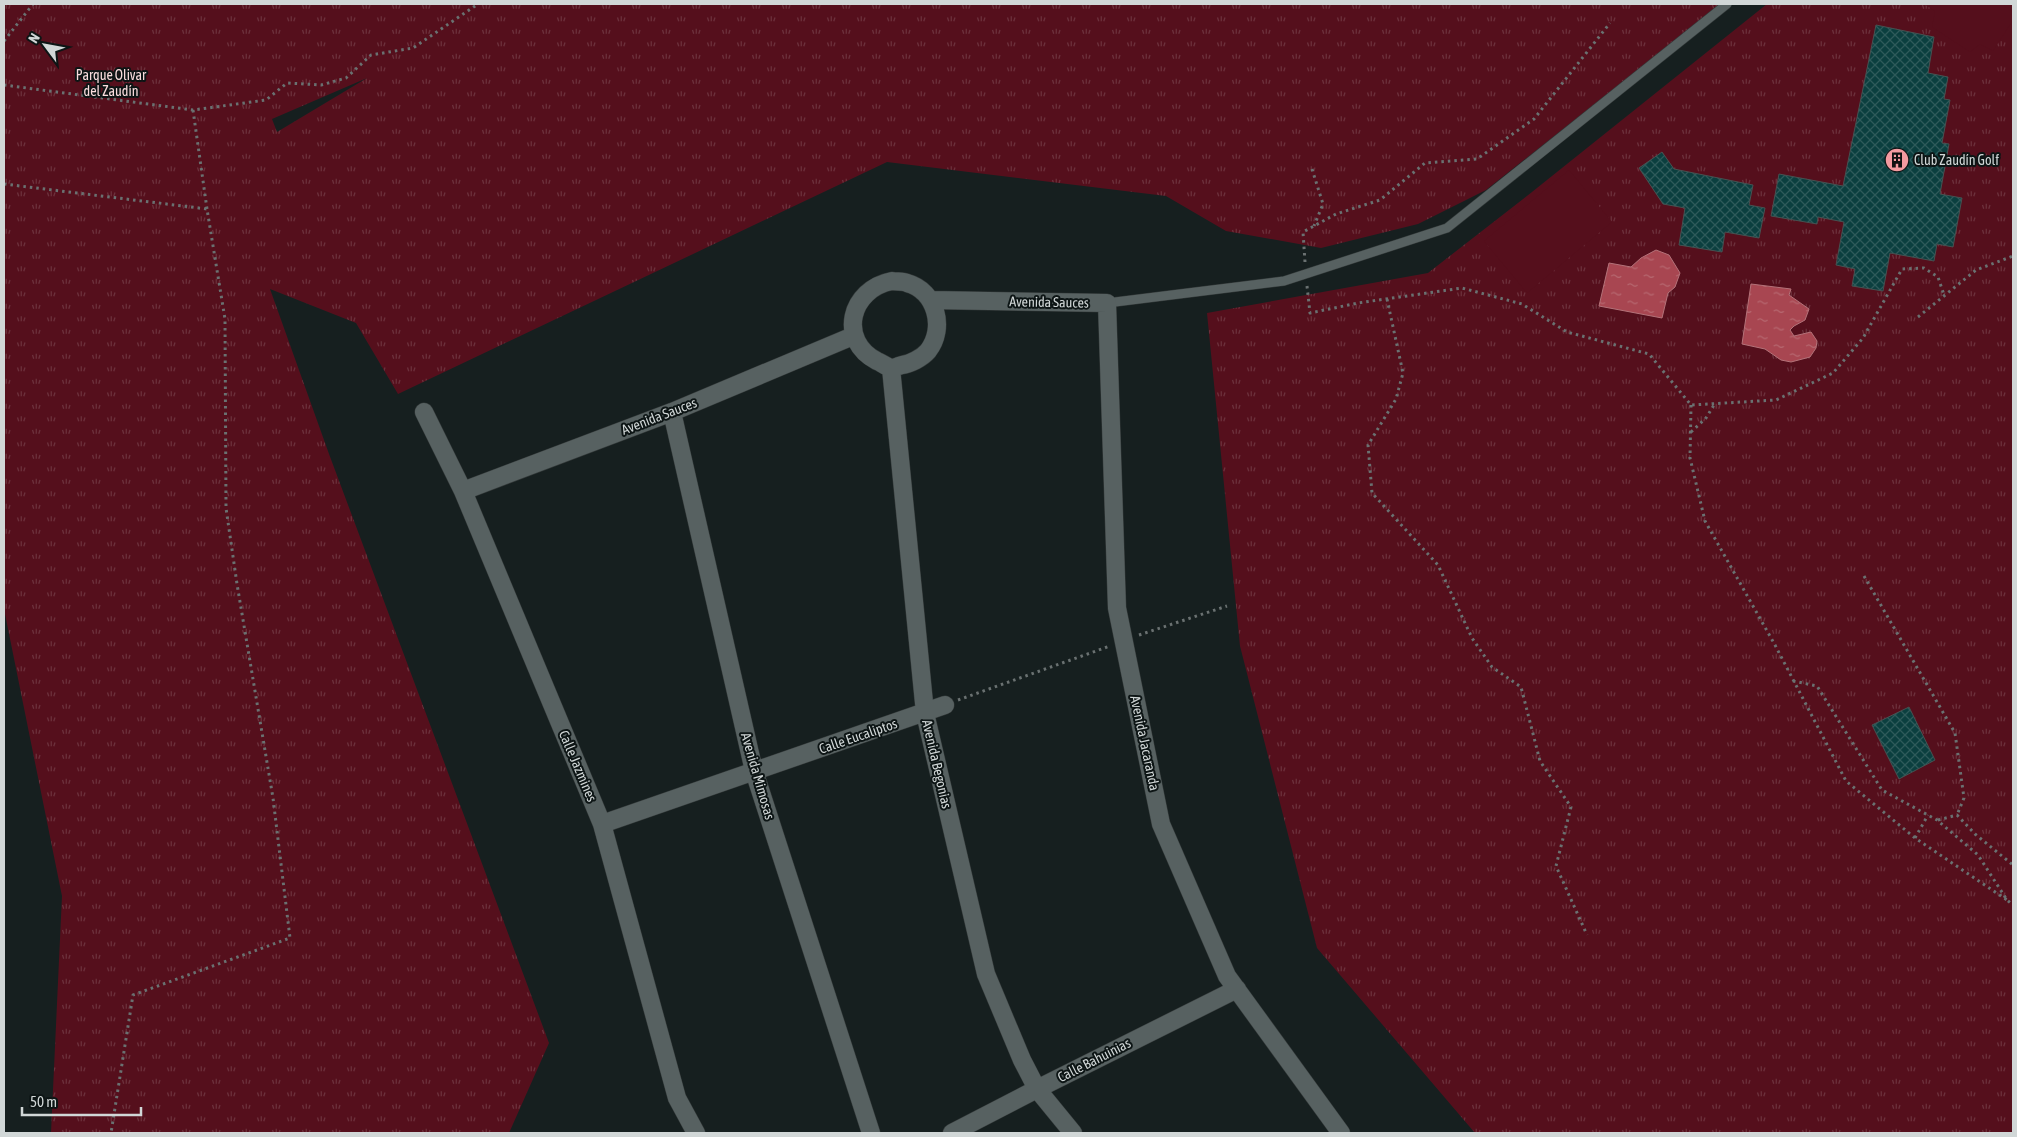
<svg xmlns="http://www.w3.org/2000/svg" width="2017" height="1137" font-family="'Asap Condensed',sans-serif">
<style>
.grass{fill:url(#grass-tufts);fill-rule:evenodd}
.pitch{fill:#550f1c}
.water{fill:url(#water-ripples);stroke:#b47279}
.building{fill:url(#building-cross-hatch);stroke:#475151}
.lines{fill:none;stroke-linecap:round;stroke-linejoin:round}
.lane-casing{stroke:#343a3a;stroke-width:10}
.street-casing{stroke:#343a3a;stroke-width:19}
.path{stroke:#6a7171;stroke-width:3;stroke-dasharray:2.5 4;stroke-linecap:butt}
.lane{stroke:#576161;stroke-width:9}
.street{stroke:#576161;stroke-width:18}
.labels{text-anchor:middle;dominant-baseline:central;stroke-width:4;stroke-linejoin:round;paint-order:stroke}
.park-label{font-size:14px;fill:#f9dcdd;stroke:#0d1515}
.poi-label{font-size:14px;fill:#d1d7d7;stroke:#0d1515;text-anchor:start}
.street-label{font-size:14px;fill:#d1d7d7;stroke:#0d1515}
</style>
<defs>
<pattern id="grass-tufts" width="24" height="20" patternUnits="userSpaceOnUse" patternTransform="scale(1.25)"><rect width="24" height="20" fill="#550f1c"/><path d="M3 7l-1-3M5 7V3M7 7l1-3M15 17l-1-3M17 17v-4M19 17l1-3" fill="none" stroke="#6c313c"/></pattern>
<pattern id="water-ripples" width="26" height="14" patternUnits="userSpaceOnUse" patternTransform="scale(1.25)"><rect width="26" height="14" fill="#a84651"/><path d="M2 4q2-2 4 0t4 0M15 11q2-2 4 0t4 0" fill="none" stroke="#b76971"/></pattern>
<pattern id="building-cross-hatch" width="8" height="8" patternUnits="userSpaceOnUse" patternTransform="scale(1.25)"><rect width="8" height="8" fill="#0b3f3f"/><path d="M0 0l8 8M0 8l8-8" fill="none" stroke="#2e5a5a"/></pattern>
</defs>
<rect width="100%" height="100%" fill="#161f1f"/>
<path class="grass" d="M4 4H1721L1486 190 1418 224 1321 248 1226 231 1166 196 887 162 398 394 356 323 270 289 329 454 549 1043 509 1133H51L62 896 4 609ZM367 78 277 132 272 119Z
M1767 4H2013V1133H1475L1317 948 1240 646 1207 313 1428 273 1532 192Z"/>
<path class="pitch" d="M1924 4H2005L2004 6 2013 12V20L1993 51 1980 44 1970 52 1932 27 1935 11Z
M1569 170 1612 222 1527 293 1484 241Z"/>
<path class="water" d="M1656 250 1669 255 1680 273 1675 287 1668 293 1662 318 1599 306 1609 263 1631 267 1641 258Z
M1751 284 1791 289 1789 295 1809 309 1805 320 1794 326 1790 330 1794 336 1811 332 1817 341 1816 348 1810 357 1791 362 1781 360 1765 349 1742 344Z"/>
<path class="building" d="M1876 25 1934 37 1928 73 1948 77 1944 99 1950 100 1942 143 1949 144 1940 194 1962 198 1953 247 1937 244 1934 261 1890 253 1883 291 1852 286 1855 269 1836 265 1844 222 1818 217 1817 224 1771 216 1779 174 1843 186Z
M1662 152 1674 169 1753 185 1749 205 1765 208 1759 238 1725 232 1722 252 1679 245 1685 208 1663 204 1639 168Z
M1909 707 1935 760 1899 779 1872 725Z"/>
<g class="lines">
<g class="lane-casing">
<path id="lane" d="M1107 303 1284 281 1447 228 1727 4"/>
</g>
<g class="street-casing">
<path id="street" d="M892 281C897 282 903 281 907 283 936 291 946 328 928 351 922 358 910 364 902 365 899 366 893 368 891 368 887 367 880 362 877 361 837 340 850 289 892 281Z
M930 300 1107 303 1117 608 1161 824 1227 976 1341 1133
M891 368 925 713 986 974 1022 1060 1037 1089 1073 1133
M424 412 463 491 602 824 677 1098 696 1133
M672 412 754 771 871 1133
M463 491 672 412 853 336
M602 824 945 705
M952 1133 1037 1089 1237 989"/>
</g>
<path class="path" d="M4 41 33 4
M4 85 193 110 266 100 287 83 321 85 346 78 371 55 413 48 478 4
M193 110 207 209
M1312 169 1323 204 1314 226
M4 184 207 209 225 319 226 508 237 584 273 798 290 938 133 995 111 1133
M1305 262 1303 232 1336 214 1380 200 1425 163 1477 159 1534 119 1610 23
M1307 286 1310 313 1358 303 1462 288 1522 304 1567 332 1649 354 1691 405 1776 400 1833 373 1863 338 1902 269 1924 268 1938 277 1944 295
M1387 299 1403 373 1396 399 1368 445 1372 493 1438 565 1472 638 1492 667 1521 687 1540 761 1571 807 1556 866 1587 935
M1918 317 1976 270 2013 256
M1691 405 1690 458 1705 521 1775 645 1846 781 1915 838 2007 900
M1691 432 1706 418 1714 405
M1864 576 1955 733 1964 798 1957 815
M1139 635 1227 606
M1793 681 1817 686 1882 790 1937 820 1978 855 2007 900 2013 905
M958 700 1110 646
M1938 820 1957 815 1975 834 2013 865
M1915 838 1928 815"/>
<use href="#lane" class="lane"/>
<use href="#street" class="street"/>
</g>
<defs>
<g id="building-disc" transform="scale(1.25)"><circle r="9.5" fill="#f49aa0" stroke="#0d1515"/><path d="M-4-6H4V6H1V3H-1V6H-4ZM-2.5-4.3h1.7v1.8h-1.7ZM.8-4.3h1.7v1.8H.8ZM-2.5-1h1.7V.8h-1.7ZM.8-1h1.7V.8H.8Z" fill="#111"/></g>
</defs>
<g fill-rule="evenodd">
<use href="#building-disc" x="1897" y="160"/>
</g>
<g class="labels">
<g class="park-label">
<text x="111" y="75">Parque Olivar<tspan x="111" dy="16">del Zaudín</tspan></text>
</g>
<g class="poi-label">
<text x="1914" y="160">Club Zaudín Golf</text>
</g>
<g class="street-label">
<text transform="translate(1049 302) rotate(1)">Avenida Sauces</text>
<text transform="translate(659 416) rotate(-21)">Avenida Sauces</text>
<text transform="translate(858 736) rotate(-19)">Calle Eucaliptos</text>
<text transform="translate(1145 743) rotate(78)">Avenida Jacaranda</text>
<text transform="translate(937 764) rotate(77)">Avenida Begonias</text>
<text transform="translate(578 766) rotate(67)">Calle Jazmines</text>
<text transform="translate(758 776) rotate(74)">Avenida Mimosas</text>
<text transform="translate(1094 1060) rotate(-27)">Calle Bahuinias</text>
</g>
</g>
<rect width="2017" height="1137" fill="none" stroke="#d1d7d7" stroke-width="10"/>
<g transform="translate(45 45) rotate(302)" stroke="#0d1515" stroke-width="4" paint-order="stroke">
<path d="M0-4L9 19L0 12L-9 19Z" fill="#d1d7d7"/>
<text y="-8" font-size="14" font-weight="bold" text-anchor="middle" fill="#d1d7d7">N</text>
</g>
<path d="M22 1107v8h119v-8" fill="none" stroke="#d1d7d7" stroke-width="2.5"/>
<text x="30" y="1107" font-size="15" fill="#d1d7d7" stroke="#0d1515" stroke-width="4" paint-order="stroke">50 m</text>
</svg>
